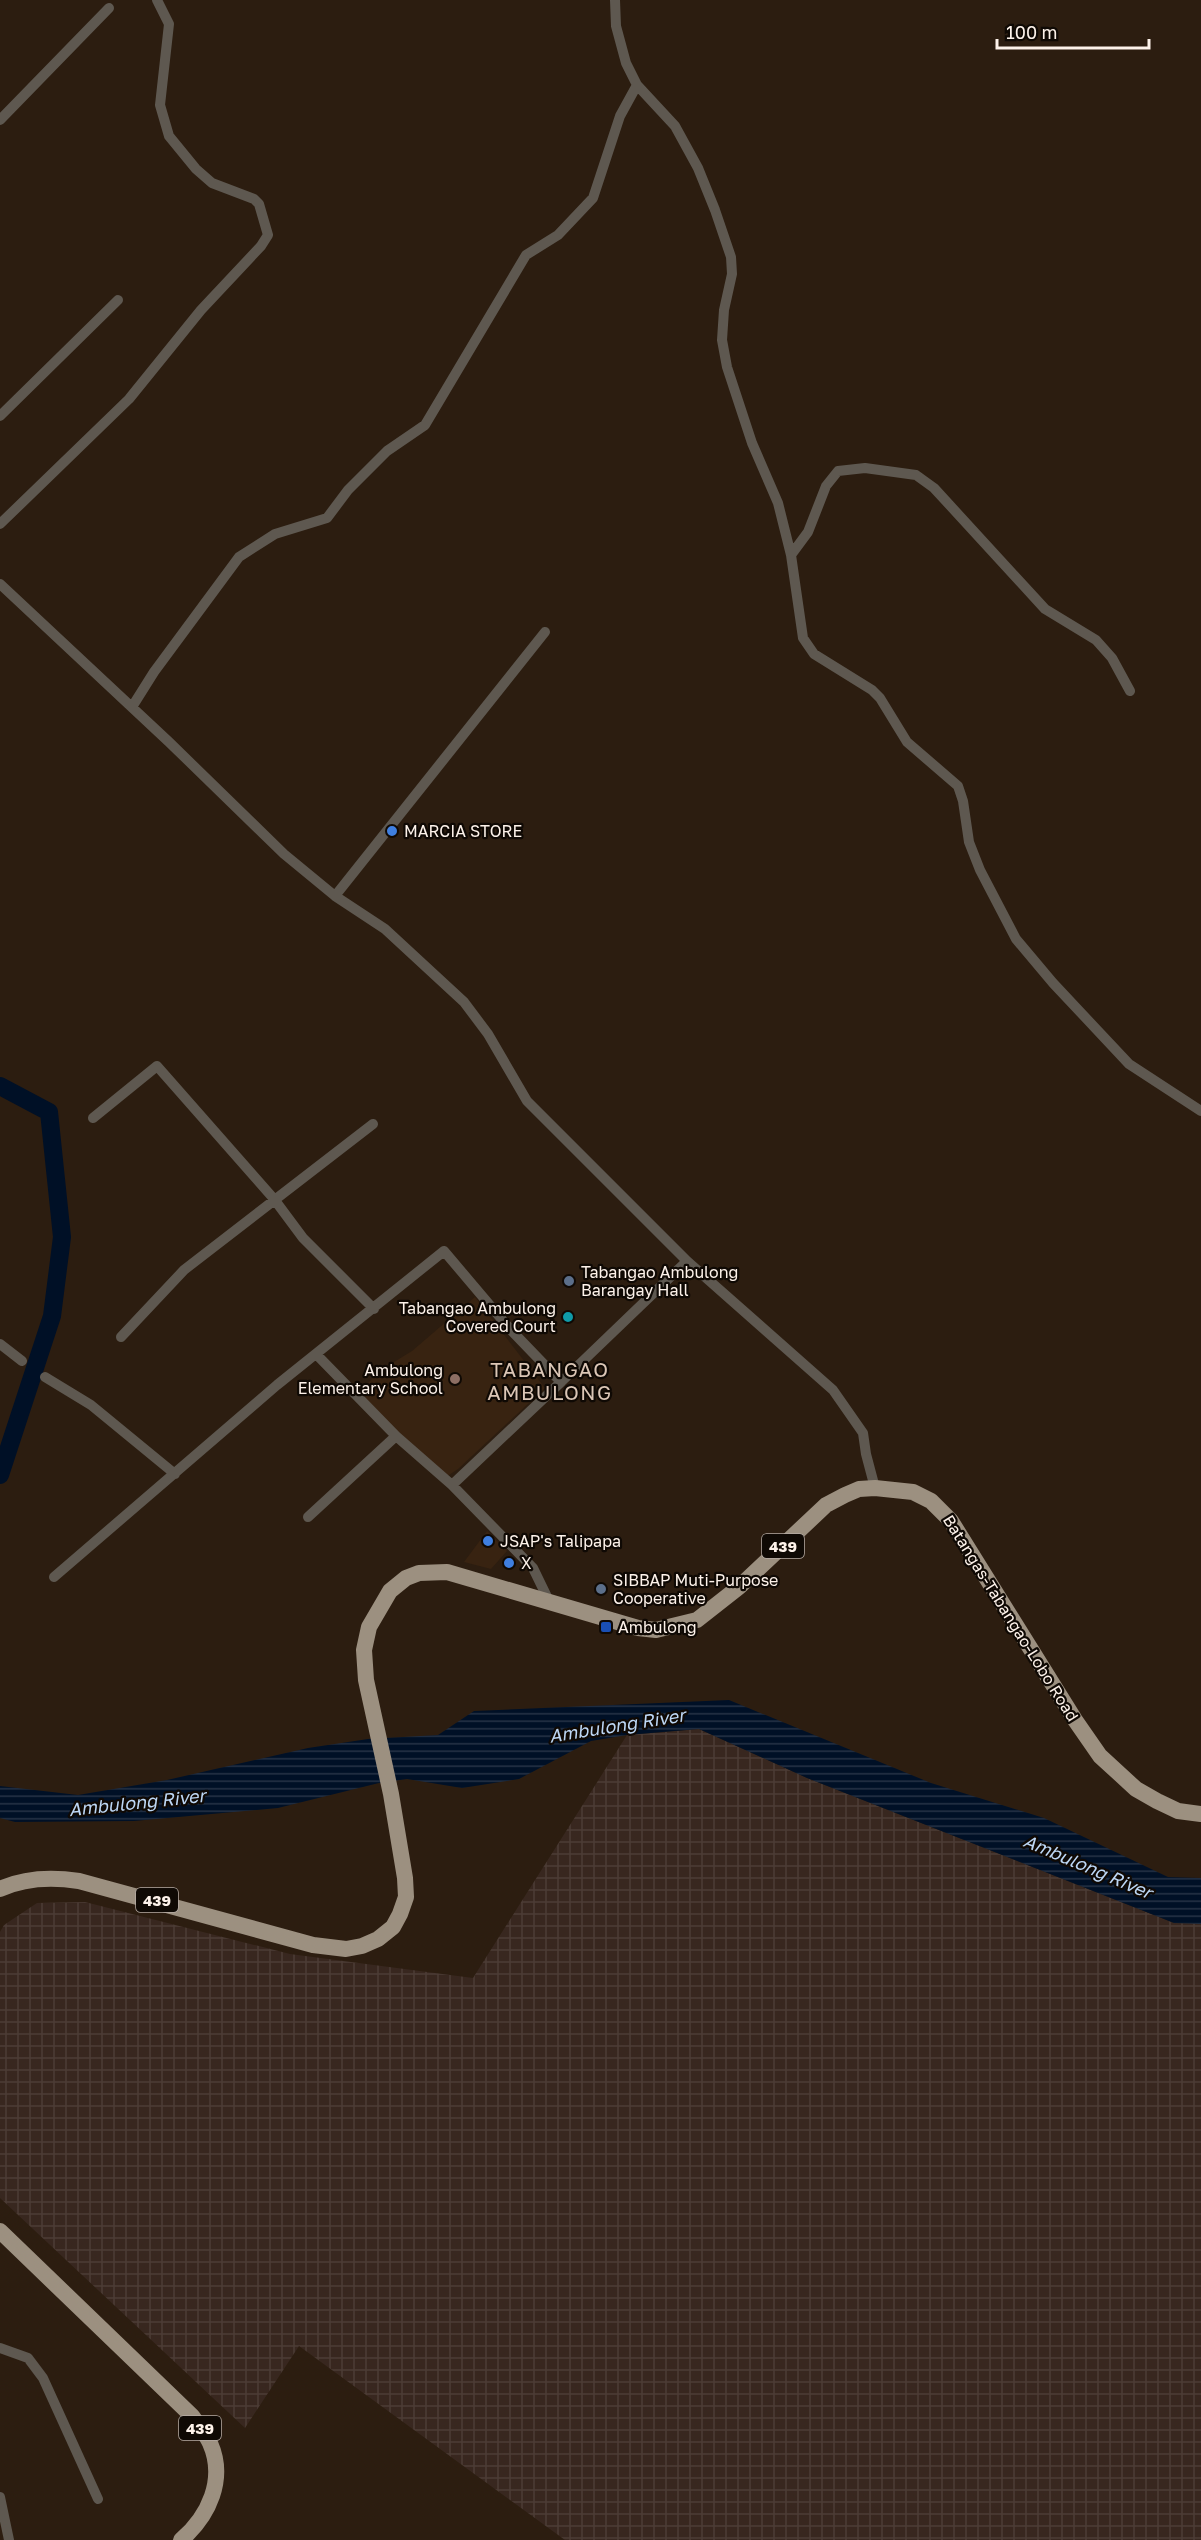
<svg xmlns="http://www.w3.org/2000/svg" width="1201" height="2540" font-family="'Golos Text',sans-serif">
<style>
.built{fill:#382311}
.industrial{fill:url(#industrial-grid)}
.water{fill:url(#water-rules)}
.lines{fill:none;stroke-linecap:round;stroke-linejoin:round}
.river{stroke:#001026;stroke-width:18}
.minor{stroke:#5e5850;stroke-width:10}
.primary{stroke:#9c9080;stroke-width:16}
.shop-dot{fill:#3f7fe0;stroke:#0f0904;stroke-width:2}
.service-dot{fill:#5c6f8a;stroke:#0f0904;stroke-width:2}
.culture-dot{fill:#0f9aa8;stroke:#0f0904;stroke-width:2}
.education-dot{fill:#8d6e63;stroke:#0f0904;stroke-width:2}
.transit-dot{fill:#1a4fb4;stroke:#0f0904;stroke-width:2}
.labels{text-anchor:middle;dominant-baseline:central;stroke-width:4.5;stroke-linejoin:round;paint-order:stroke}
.shield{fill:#0f0904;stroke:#b6aca5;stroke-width:1.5}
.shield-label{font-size:15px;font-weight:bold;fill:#fdf2ea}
.poi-label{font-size:16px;fill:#fdf2ea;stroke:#0f0904;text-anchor:start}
.street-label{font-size:16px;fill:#fdf2ea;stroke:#0f0904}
.water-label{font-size:18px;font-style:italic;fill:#bdd7f5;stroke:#0f0904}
.quarter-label{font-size:20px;letter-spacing:1.5px;fill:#dbc6b6;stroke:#0f0904}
</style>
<defs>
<pattern id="industrial-grid" width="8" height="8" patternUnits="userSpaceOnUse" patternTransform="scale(1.5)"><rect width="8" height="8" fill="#38271f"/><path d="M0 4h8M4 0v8" fill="none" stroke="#4c3c35"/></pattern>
<pattern id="water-rules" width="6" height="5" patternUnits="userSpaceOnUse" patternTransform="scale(1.5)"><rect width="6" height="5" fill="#001026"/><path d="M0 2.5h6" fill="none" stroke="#263346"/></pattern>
</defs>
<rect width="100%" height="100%" fill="#2c1d10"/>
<path class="built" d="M475 1297 545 1388 458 1469 446 1477 356 1395 381 1370 412 1351Z
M487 1531 507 1551 491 1569 464 1562Z"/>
<path class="industrial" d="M699 1729 807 1778 1174 1923 1201 1924V2540H565L299 2346 245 2428 0 2198V1932L4 1925 37 1903 85 1902 290 1954 473 1978 627 1735Z"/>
<path class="water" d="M729 1700 931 1783 1044 1818 1168 1877 1201 1878V1924L1174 1923 807 1778 699 1729 627 1735 591 1741 519 1779 462 1788 407 1779 379 1783 278 1808 134 1821 15 1822 0 1818V1786L78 1795 167 1780 308 1748 368 1739 438 1735 474 1711Z"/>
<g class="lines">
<path class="river" d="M0 1086 49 1112 62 1237 52 1316 0 1475"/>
<path class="minor" d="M615 0 616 26 626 63 637 85 675 126 698 168 715 210 731 257 732 274 724 310 722 340 727 367 752 443 778 503 791 555 803 638 814 654 872 690 880 698 907 742 958 786 963 801 969 842 980 870 1016 939 1053 983 1129 1064 1201 1111
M0 120 109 8
M0 416 118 300
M0 524 129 399 201 310 261 246 268 235 259 204 254 199 212 183 196 169 169 136 160 105 169 24 157 0
M791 555 808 532 826 486 838 471 865 468 916 475 934 488 1045 609 1096 640 1112 658 1130 691
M0 584 169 742 284 854 335 896 385 929 464 1002 488 1034 527 1101 687 1261 833 1390 863 1433 866 1454 875 1488
M132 707 154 672 239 557 275 534 327 518 348 490 387 451 425 425 526 255 558 235 593 198 620 116 637 85
M335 896 545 632
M93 1118 157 1066 274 1199 303 1238 374 1309
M121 1337 184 1270 373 1124
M0 1344 22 1361
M316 1354 396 1436 452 1485 533 1568 550 1603
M45 1377 91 1405 175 1474
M452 1485 561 1382
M308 1517 396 1436
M54 1577 277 1385 444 1251 510 1329 561 1382 687 1261
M0 2348 28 2358 43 2378 98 2499
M0 2497 9 2540"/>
<path class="primary" d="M0 1889C24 1878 53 1877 79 1881L313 1945 346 1949 362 1946 378 1939 393 1927 400 1914 406 1897 405 1878 391 1794 366 1680 364 1650 369 1627 390 1591 406 1578 419 1573 447 1572 638 1628 656 1630 697 1620 739 1587 826 1505 845 1495 859 1489 875 1488 913 1492 931 1501 951 1521 1075 1720 1100 1756 1136 1789 1157 1801 1178 1811 1201 1814
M0 2231 192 2416C198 2425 206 2434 210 2443 226 2479 209 2516 181 2540"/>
</g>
<g class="shop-dot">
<circle cx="392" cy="831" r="6"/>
<circle cx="488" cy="1541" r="6"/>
<circle cx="509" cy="1563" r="6"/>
</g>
<g class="service-dot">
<circle cx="569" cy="1281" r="6"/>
<circle cx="601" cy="1589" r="6"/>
</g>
<circle class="culture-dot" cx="568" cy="1317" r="6"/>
<circle class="education-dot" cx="455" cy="1379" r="6"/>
<rect class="transit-dot" x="600" y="1621" width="12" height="12" rx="3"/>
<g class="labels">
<g class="shield">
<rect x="762" y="1534" width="42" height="24" rx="4.5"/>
<rect x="136" y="1888" width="42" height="24" rx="4.5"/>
<rect x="179" y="2416" width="42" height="24" rx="4.5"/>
</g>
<g class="shield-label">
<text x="783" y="1546">439</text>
<text x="157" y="1900">439</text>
<text x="200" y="2428">439</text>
</g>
<g class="poi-label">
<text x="404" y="831">MARCIA STORE</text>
<text x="581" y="1272">Tabangao Ambulong<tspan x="581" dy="18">Barangay Hall</tspan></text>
<text x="556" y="1308" text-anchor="end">Tabangao Ambulong<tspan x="556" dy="18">Covered Court</tspan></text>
<text x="443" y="1370" text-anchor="end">Ambulong<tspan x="443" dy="18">Elementary School</tspan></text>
<text x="500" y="1541">JSAP's Talipapa</text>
<text x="521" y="1563">X</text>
<text x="613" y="1580">SIBBAP Muti-Purpose<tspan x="613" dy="18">Cooperative</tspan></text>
<text x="618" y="1627">Ambulong</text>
</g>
<g class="street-label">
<text transform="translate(1011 1618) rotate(58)">Batangas-Tabangao-Lobo Road</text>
</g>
<g class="water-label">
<text transform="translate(617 1725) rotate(-9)">Ambulong River</text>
<text transform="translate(137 1802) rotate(-6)">Ambulong River</text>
<text transform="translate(1088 1866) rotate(23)">Ambulong River</text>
</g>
<g class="quarter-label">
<text x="550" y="1369">TABANGAO<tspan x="550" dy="23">AMBULONG</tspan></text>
</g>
</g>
<path d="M997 39v9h152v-9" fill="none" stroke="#fdf2ea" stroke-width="3"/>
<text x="1006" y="39" font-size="18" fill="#fdf2ea" stroke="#0f0904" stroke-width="4.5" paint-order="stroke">100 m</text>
</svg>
